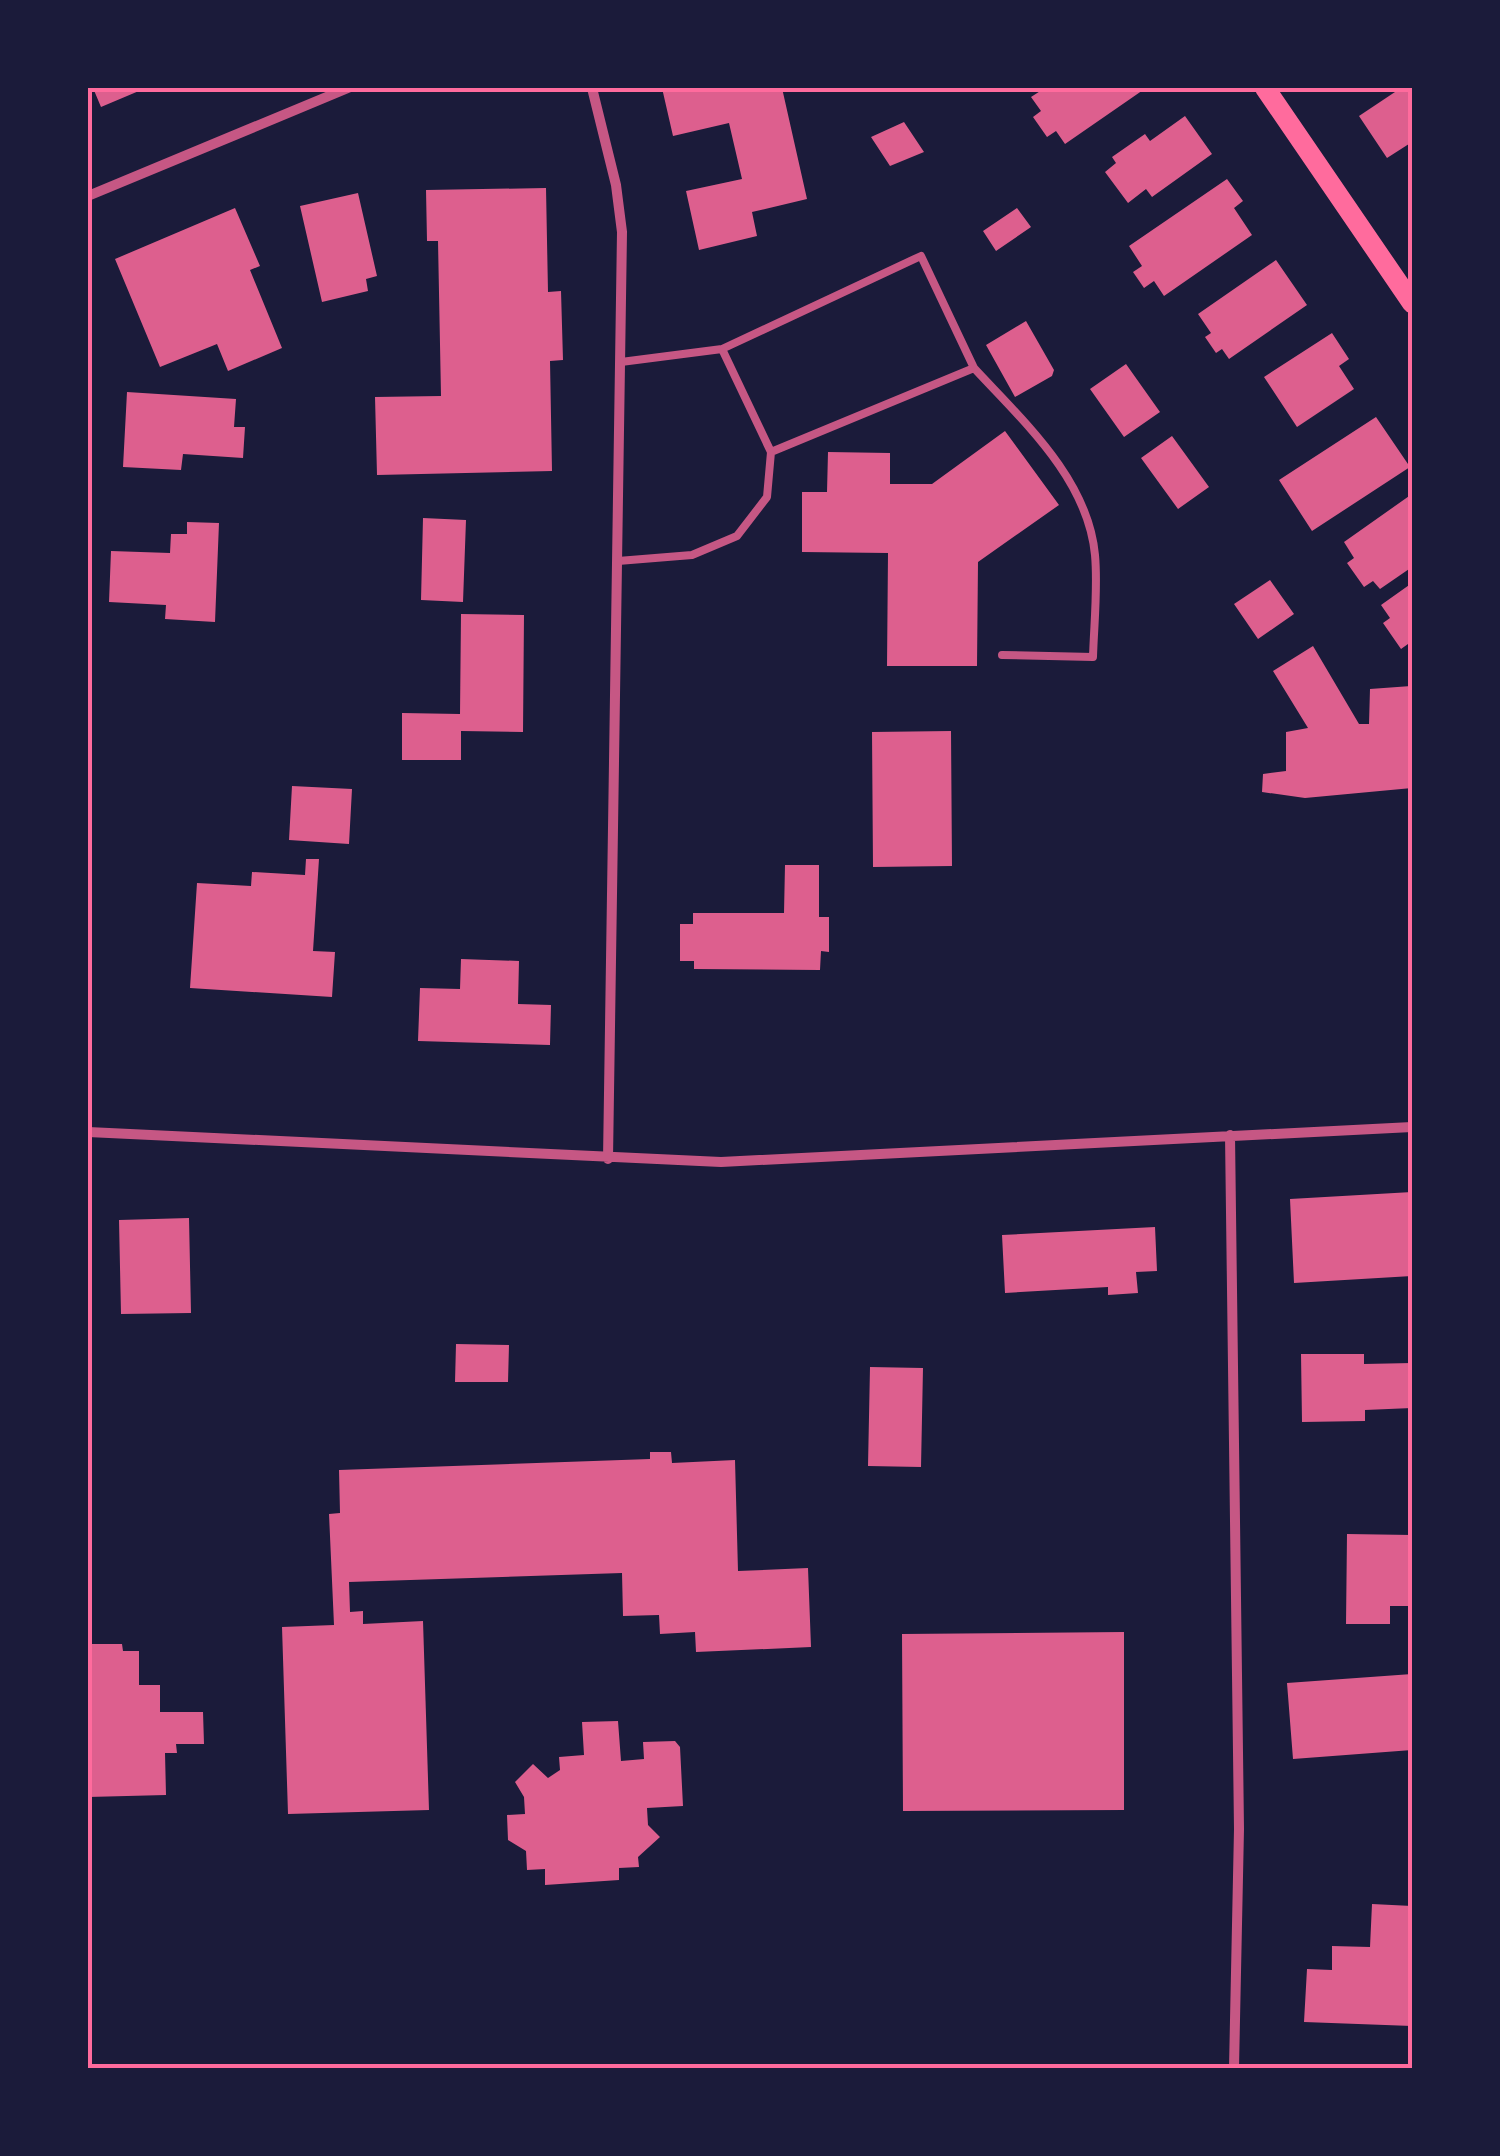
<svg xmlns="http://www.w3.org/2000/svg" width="1500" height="2156" font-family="Roboto,sans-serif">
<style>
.building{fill:#dd5f8e}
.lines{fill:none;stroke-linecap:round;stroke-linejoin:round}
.service{stroke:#c65784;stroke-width:8}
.minor{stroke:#c65784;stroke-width:10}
.secondary{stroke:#ff6b9d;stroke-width:20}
.neatline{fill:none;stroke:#ff6b9d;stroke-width:4}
</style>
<rect width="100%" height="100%" fill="#1b1b3a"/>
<path class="building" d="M93 88H146L101 107Z
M662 88H782L807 199 752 212 757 236 699 250 686 191 742 179 729 123 673 136Z
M1045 88H1146L1065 144 1056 131 1047 137 1033 117 1041 111 1031 97Z
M1401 88H1412V142L1387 158 1359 116Z
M1185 116 1212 154 1152 197 1146 189 1128 203 1105 172 1116 163 1112 157 1145 134 1150 141Z
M904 122 924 152 890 166 871 137Z
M1227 179 1243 201 1234 208 1252 235 1164 296 1154 281 1144 288 1133 272 1142 266 1129 246Z
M546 188 548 292 561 291 563 360 550 361 552 471 377 475 375 397 441 396 438 241H427L426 190Z
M358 193 377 276 366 279 368 291 322 302 300 206Z
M235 208 260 266 250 270 282 348 228 371 217 344 160 367 115 259Z
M1017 208 1031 227 996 251 983 231Z
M1276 260 1307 305 1229 359 1222 349 1216 353 1205 337 1211 333 1198 314Z
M1026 321 1054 370 1052 376 1015 397 986 345Z
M1332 333 1349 359 1339 366 1354 389 1297 427 1264 377Z
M1126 364 1160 412 1124 437 1090 389Z
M127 392 236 399 234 427H245L243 458 183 454 181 470 123 467Z
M1376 417 1410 467 1312 531 1279 480Z
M1005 431 1059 505 978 562 977 666H887L888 553 802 552V492H827L828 452 890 453V484H932Z
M1172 436 1209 487 1178 509 1141 458Z
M1412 494V567L1380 589 1373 581 1364 587 1347 563 1354 558 1344 542Z
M423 518 466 520 463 602 421 600Z
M187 522 219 523 215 622 165 619 166 605 109 602 111 551 170 553 171 534H187Z
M1270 580 1294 614 1258 639 1234 604Z
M1412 583V650L1408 644 1401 649 1383 623 1390 618 1381 605Z
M461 614 524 615 523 732 461 731V760H402V713L460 714Z
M1313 646 1359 724H1369L1370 689 1411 686 1412 788 1305 798 1262 792 1263 774 1286 771V732L1308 728 1273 671Z
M951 731 952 866 873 867 872 732Z
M292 786 352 789 349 844 289 840Z
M306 859H319L313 951 335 952 332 997 190 988 197 883 251 886 252 872 305 875Z
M785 865H819V917H829V952L821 951 820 970 694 969V961H680V924H693V913H784Z
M461 959 519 961 518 1004 551 1005 550 1045 418 1041 420 988 460 989Z
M1412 1192V1276L1294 1283 1290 1199Z
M189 1218 191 1313 121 1314 119 1220Z
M1155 1227 1157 1271 1136 1272 1138 1293 1108 1295V1287L1005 1293 1002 1235Z
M456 1344 509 1345 508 1382H455Z
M1301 1354H1364V1364L1412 1363V1408L1365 1410V1421L1302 1422Z
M870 1367 923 1368 921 1467 868 1466Z
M650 1452H671L672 1463 735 1460 738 1571 808 1568 811 1647 696 1652 695 1632 660 1634 659 1615 623 1616 622 1573 349 1582 350 1612 363 1611V1624L423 1621 429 1810 288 1814 282 1627 334 1625 329 1514 340 1513 339 1470 650 1459Z
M1347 1534 1412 1535V1606H1390V1624H1346Z
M1124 1632V1810L903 1811 902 1634Z
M88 1644H122L123 1651H139V1685H160V1712H203L204 1744H176L177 1753H165L166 1795 88 1797Z
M1412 1674V1750L1293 1759 1287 1683Z
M618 1721 621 1761 644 1759 643 1742 675 1741 680 1747 683 1806 647 1808 648 1825 660 1837 638 1857 639 1867 619 1868V1880L545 1885V1869L527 1870 526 1851 508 1840 507 1815 525 1814 524 1797 515 1782 533 1764 548 1778 560 1770 559 1757 584 1755 582 1722Z
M1372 1904 1412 1906V2026L1304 2022 1307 1969 1332 1970V1946L1370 1947Z"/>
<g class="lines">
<path class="service" d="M621 362 722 349 921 256 974 368
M771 452 974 368C1023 421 1088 479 1095 555 1098 588 1094 624 1093 657L1002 655
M618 561 692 555 737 536 767 497 771 452 722 349"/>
<path class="minor" d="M592 88 616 185 622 232 608 1159
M88 196 348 88
M88 1132 721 1162 1412 1127
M1230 1135 1239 1829 1234 2068"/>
<path class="secondary" d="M1265 88 1412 303"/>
</g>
<rect width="1500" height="2156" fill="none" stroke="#1b1b3a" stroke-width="180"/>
<rect x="90" y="90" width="1320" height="1976" class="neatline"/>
</svg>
